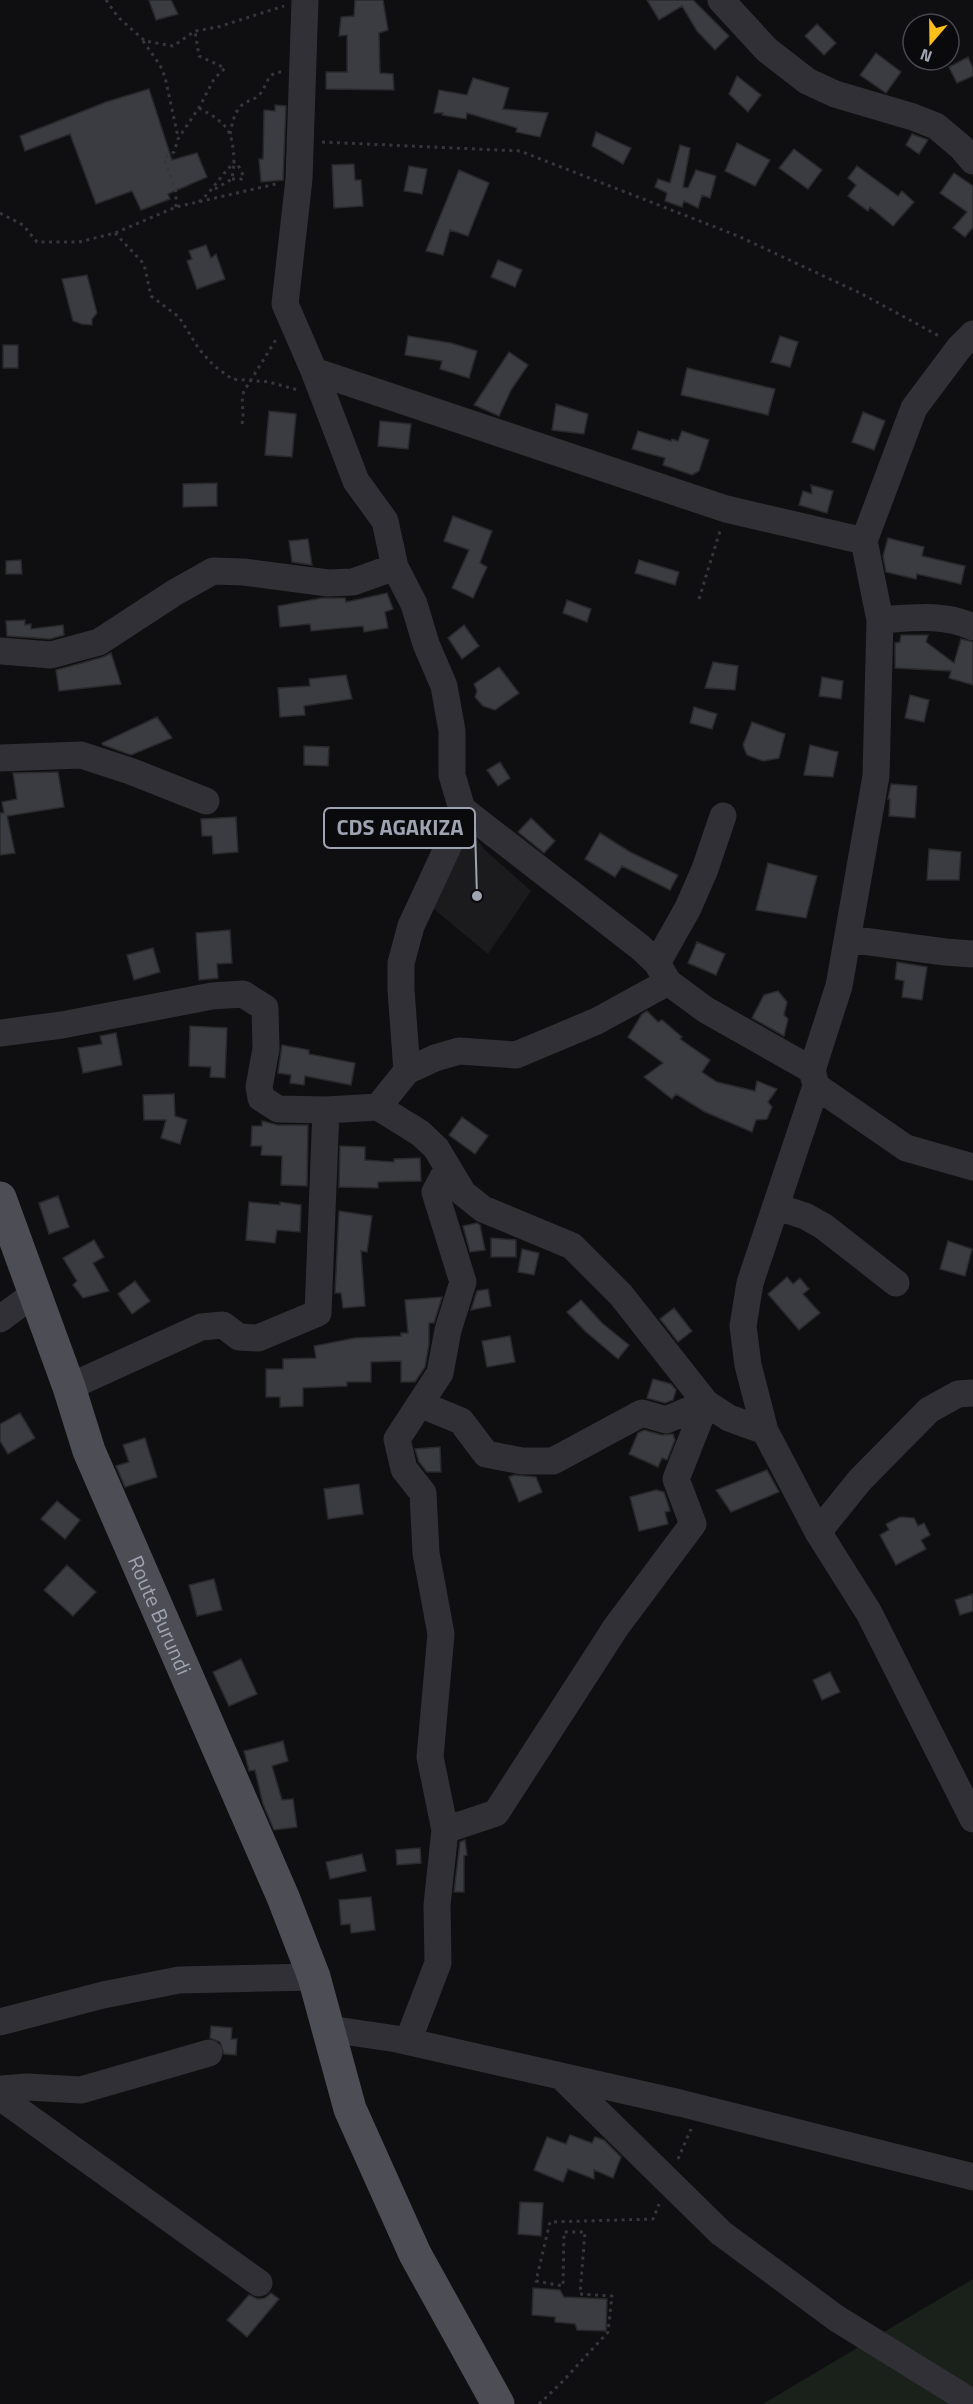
<svg xmlns="http://www.w3.org/2000/svg" width="973" height="2404" font-family="'Titillium Web',sans-serif">
<style>
.built{fill:#1b1b1e}
.green{fill:#19211a}
.building{fill:#3b3c41;stroke:#29292d;stroke-width:1.5}
.lines{fill:none;stroke-linecap:round;stroke-linejoin:round}
.path{stroke:#36373d;stroke-width:3;stroke-dasharray:3 4.5;stroke-linecap:butt}
.minor{stroke:#303036;stroke-width:27}
.major{stroke:#4c4d55;stroke-width:33}
.labels{text-anchor:middle;dominant-baseline:central;stroke-width:5;stroke-linejoin:round;paint-order:stroke}
.street-label{font-size:21px;fill:#9fa4b3;stroke:#0a0a0c}
.leader{fill:none;stroke:#9fa4b3;stroke-width:2}
.callout-dot{fill:#9fa4b3;stroke:#0a0a0c;stroke-width:2}
.callout{fill:#0a0a0c;stroke:#9fa4b3;stroke-width:2}
.callout-label{font-size:22px;text-anchor:middle;font-weight:bold;fill:#9fa4b3}
</style>
<rect width="100%" height="100%" fill="#0f0f11"/>
<path class="built" d="M470 831 485 850 531 891 488 954 423 900 451 840Z"/>
<path class="green" d="M973 2279V2404H763Z"/>
<path class="building" d="M149 0H171L178 14 156 20Z
M355 0H383L388 30 379 33 380 73 393 74 394 90 326 89V72H347V35L339 36 341 17 354 16Z
M647 0H693L729 36 715 50 697 31 682 6 659 20Z
M817 24 836 43 824 55 805 36Z
M876 53 901 72 886 93 860 75Z
M968 57 973 68V76L957 83 949 67Z
M737 76 761 95 748 112 729 94Z
M473 78 509 88 503 109 548 113 540 137 516 132 517 128 467 113 466 119 442 115 443 113H434L439 90 467 95Z
M149 89 172 160 197 153 207 177 168 194 170 199 141 210 132 191 96 204 70 134 25 151 20 136 106 102Z
M275 105 286 106 283 180 261 182 259 159H263L264 110 275 111Z
M596 132 631 148 623 164 592 146Z
M912 134 928 140 919 154 906 145Z
M737 143 770 160 755 186 725 171Z
M680 145 690 148 683 187 688 188 696 170 716 176 710 198 702 195 698 208 684 201 682 207 665 201 667 193 655 187 658 179 670 183Z
M794 149 822 170 808 189 779 168Z
M354 164 355 180H361L363 206 334 208 332 165Z
M409 166 427 169 422 194 404 191Z
M857 166 898 196 902 191 914 202 893 226 870 207 868 211 848 196 856 185 848 178Z
M459 170 489 183 468 236 450 230 443 255 426 251Z
M954 173 973 186V227L965 237 953 228 967 212 940 193Z
M206 245 211 258 216 254 225 279 197 289 187 261 192 259 189 251Z
M498 260 522 270 515 287 491 277Z
M87 275 97 313 92 319V325L82 324 73 321 62 279Z
M408 336 451 343 477 351 469 378 440 369 442 361 405 355Z
M780 336 798 342 790 367 771 362Z
M3 345H18V368H3Z
M509 352 528 365 511 390 499 416 474 405Z
M687 368 775 389 768 415 681 395Z
M556 404 588 414 584 434 552 430Z
M269 411 296 414 292 457 265 455Z
M863 412 885 421 874 450 852 442Z
M380 421 411 424 408 449 378 446Z
M638 431 671 441 672 439 678 441 682 431 709 440 699 471 692 475 663 465 665 458 632 449Z
M217 483V506L183 507V484Z
M811 485 833 491 827 513 799 505 803 491 812 494Z
M453 516 492 531 480 563 487 567 473 598 452 588 469 550 444 541Z
M888 538 924 547 922 556 965 566 961 584 917 574 916 579 886 572 883 556Z
M308 539 312 565 292 562 289 541Z
M21 560 22 574H6V561Z
M639 560 679 572 675 585 635 573Z
M387 593 393 609 385 612 388 628 364 632 363 626 311 631 310 624 280 627 278 606 322 598H345L346 602Z
M567 600 591 609 587 622 563 613Z
M25 620V625L31 624V629L63 625 64 635 50 639 7 636 6 621Z
M464 625 479 646 462 659 448 638Z
M901 635H928L926 642 954 663 961 639 973 642V685L949 678 951 671 895 668V643L900 642Z
M111 653 121 684 59 691 56 670 103 657Z
M713 662 738 666 735 690 705 688Z
M499 667 519 693 495 710 483 706 475 697 477 691 474 684Z
M346 675 352 699 304 706 305 715 280 717 278 688 310 686 309 679Z
M822 677 843 681 841 699 819 696Z
M910 695 929 700 924 722 905 718Z
M694 707 717 714 712 729 690 723Z
M157 717 172 738 131 755 103 745 102 743Z
M752 722 785 734 779 758 763 761 747 755 743 745Z
M810 745 838 752 833 777 804 775Z
M304 746 329 747 328 766 304 765Z
M500 762 510 778 498 786 487 770Z
M58 772 64 807 7 816 15 853 0 855V813H4L2 802 17 799 13 773Z
M891 784 917 786 915 818 889 816 890 799H888Z
M236 817 238 852 213 854 212 836H202L201 819Z
M531 818 555 841 544 853 518 832Z
M600 833 630 852 678 875 670 890 622 866 615 877 585 859Z
M929 849 961 852 959 880H927Z
M768 863 817 876 806 918 756 910Z
M230 930 232 963 217 964 218 978 199 980 196 933Z
M697 942 725 954 716 975 688 963Z
M153 948 160 972 134 980 127 955Z
M897 962 927 967 922 1000 902 997 904 981 895 979Z
M778 991 787 1002 784 1015 788 1019 784 1036 752 1018 764 995Z
M647 1011 658 1022 662 1020 682 1037 680 1039 710 1060 702 1072 717 1082 755 1091 757 1081 777 1089 768 1102 772 1107 767 1119 756 1120 752 1132 705 1112 676 1094 672 1099 644 1077 663 1063 628 1037 642 1014Z
M190 1026 227 1028 225 1078 210 1077 211 1067 189 1066Z
M116 1033 122 1065 83 1073 78 1048 102 1044 100 1036Z
M282 1045 309 1050V1054L355 1063 351 1085 305 1076 304 1085 290 1083 291 1075 278 1073Z
M174 1094 175 1116 187 1120 180 1144 161 1138 166 1120H144L143 1095Z
M462 1117 488 1136 475 1154 449 1135Z
M262 1121 278 1125H308L307 1186 281 1185 282 1156 261 1155 262 1146H251L252 1126H262Z
M340 1146 365 1147V1160L394 1162V1159L420 1158 421 1181 378 1182V1188L339 1187Z
M58 1196 69 1227 49 1234 39 1203Z
M249 1202 280 1205V1202L301 1205 300 1232 277 1230 275 1243 246 1240Z
M339 1211 372 1216 367 1252 361 1251 365 1306 343 1308 341 1293H335Z
M477 1223 480 1225 485 1250 470 1252 463 1226Z
M491 1238 516 1240V1257H491Z
M94 1240 104 1257 93 1263 109 1291 83 1298 73 1285 77 1281 63 1258Z
M948 1241 972 1249 965 1276 940 1269Z
M522 1249 539 1253 534 1275 518 1272Z
M787 1277 793 1284 800 1278 809 1289 803 1294 820 1313 799 1330 768 1294Z
M135 1281 150 1301 132 1314 118 1294Z
M488 1289 491 1306 471 1310 477 1291Z
M442 1297 434 1323H429V1344L425 1367 415 1382H401V1361L371 1362V1382H347V1386L303 1388V1406L280 1407V1397H266V1369H283V1359L316 1358 314 1346 355 1338 401 1336V1333H408L405 1300Z
M581 1300 602 1323 629 1345 618 1359 585 1331 567 1312Z
M674 1308 692 1331 678 1342 660 1319Z
M510 1336 515 1362 487 1367 482 1341Z
M653 1379 671 1384 676 1390 673 1400 665 1403 647 1398Z
M20 1413 35 1438 8 1454 0 1441V1424Z
M644 1430 662 1435 673 1434 675 1440 667 1460 662 1458 658 1467 629 1454 638 1433Z
M145 1438 157 1477 125 1487 116 1466 129 1462 123 1445Z
M440 1447 441 1472H427L419 1462 415 1449Z
M767 1470 779 1492 731 1512 716 1490Z
M514 1475 536 1477 542 1492 519 1502 509 1477Z
M359 1484 363 1514 328 1519 324 1489Z
M656 1490 664 1492 668 1504 670 1511 665 1512 668 1524 639 1531 630 1497Z
M57 1501 80 1520 65 1539 41 1519Z
M900 1517 914 1518 918 1526 924 1523 930 1535 921 1540 926 1549 896 1565 880 1535 889 1530 886 1524Z
M67 1565 96 1592 73 1616 44 1590Z
M214 1579 222 1610 197 1616 189 1585Z
M973 1594V1611L960 1615 955 1600Z
M241 1659 257 1694 229 1706 213 1672Z
M830 1672 840 1692 822 1700 813 1680Z
M283 1741 288 1761 272 1766 282 1800 293 1799 297 1827 274 1830 263 1804 255 1770 249 1771 244 1751Z
M465 1840 467 1855 464 1856V1892H454L460 1842Z
M420 1848 421 1863 397 1865 396 1850Z
M362 1854 366 1871 330 1879 326 1862Z
M371 1897 375 1930 351 1933 350 1924 341 1925 339 1900Z
M211 2026 232 2028 231 2039H237L236 2055 224 2054 220 2042 210 2038Z
M570 2135 592 2143 595 2137 604 2140 621 2157 613 2178 594 2170V2179L568 2169 563 2182 534 2170 547 2137 566 2144Z
M520 2202 543 2203 541 2236 518 2234Z
M533 2288 560 2290 564 2297 607 2299 606 2331 577 2330 575 2324 555 2322V2317L532 2315Z
M271 2293 279 2299 247 2337 227 2320 249 2295 258 2299 265 2298Z"/>
<g class="lines">
<path class="path" d="M106 0 118 17 145 41 173 46 195 31 218 27 284 6
M143 41 160 65 165 77 178 137
M230 134C232 124 234 114 240 107 246 100 254 101 260 94 268 84 267 72 282 72
M322 142 520 151 738 236 862 294 941 337
M232 179H242L244 177 238 165 234 163
M215 189 232 179 234 164
M199 202C213 190 220 176 234 163 233 130 228 124 199 108
M176 207V192L164 159 174 152 178 139 200 106 214 79 225 68 199 56 195 31
M0 213 23 225 37 242H79L115 233 176 207 276 184
M115 233 144 264 151 296 179 317 199 349 213 365 232 379 269 382 298 390
M242 424C245 412 240 403 244 391L277 338
M699 599 720 531
M678 2159 691 2129
M539 2404 563 2381 608 2332 612 2296 580 2294 585 2232H564L563 2286 536 2281 550 2222 653 2219 659 2204"/>
<path class="minor" d="M305 0 299 179 285 304 314 371 356 481 385 521 395 567 414 604 426 644 444 686 452 731V775L462 809 451 840 411 926 401 963V990L407 1071 378 1107
M721 0 767 50 807 81 835 94 913 117 936 126 961 147 973 161
M973 334 959 348 914 408 864 541 880 620 876 776 839 986 812 1070 816 1086 906 1148 973 1167
M314 371 726 509 864 541
M880 620C912 618 943 613 973 627
M0 651 51 655 99 642 174 593 213 571 244 572 328 583 353 582 395 567
M0 758 81 755 130 771 206 801
M462 809 640 947 657 963 668 982 706 1010 812 1070
M848 939 945 952 973 954
M657 963 688 908 705 869 723 816
M0 1033 62 1025 212 996 243 994 265 1008 266 1049 259 1087 261 1098 278 1109 326 1110 378 1107 420 1133 436 1148 463 1193 483 1209 572 1246 621 1295 706 1403 729 1418 765 1431
M407 1071 435 1058 459 1051 516 1055 597 1021 668 982
M816 1086 750 1283 743 1326 748 1365 765 1431 818 1532 869 1613 973 1819
M777 1207 805 1216 823 1226 896 1283
M0 1319 35 1293
M69 1387 201 1327 223 1325 239 1337 258 1338 318 1313 326 1110
M420 1404 461 1421 486 1454 522 1461H553L642 1413 666 1420 706 1403
M818 1532 860 1480 929 1410 958 1394 973 1393
M445 1830 496 1813 616 1627 693 1524 676 1479 706 1403
M0 2022 103 1995 179 1980 314 1977
M329 2029 397 2039 680 2103 973 2177
M408 2041 438 1963 437 1905 445 1830 430 1757 441 1634 426 1553 423 1493 404 1469 397 1439 440 1373 448 1330 463 1282 435 1192 448 1168
M561 2076 721 2233 836 2318 973 2403
M0 2089 27 2087 81 2090 209 2053
M0 2097 259 2283"/>
<path class="major" id="s1" d="M0 1198 69 1387 89 1451 283 1897 314 1977 350 2109 415 2254 498 2404"/>
</g>
<g class="labels">
<g class="street-label">
<text stroke="none"><textPath href="#s1" startOffset="447">Route Burundi</textPath></text>
</g>
</g>
<path class="leader" d="M477 896L475 828"/>
<circle class="callout-dot" cx="477" cy="896" r="6"/>
<rect class="callout" x="324" y="808" width="151" height="40" rx="6"/>
<g class="callout-label">
<text x="400" y="835">CDS AGAKIZA</text>
</g>
<g transform="translate(931 42) rotate(200)"><circle r="28" fill="#0a0a0c" stroke="#46484f" stroke-width="1.5"/>
<path d="M0-4.5L10 22L0 15L-10 22Z" fill="#ffbf19"/>
<text y="-9" font-size="16" font-weight="bold" text-anchor="middle" fill="#9fa4b3">N</text>
</g>
</svg>
